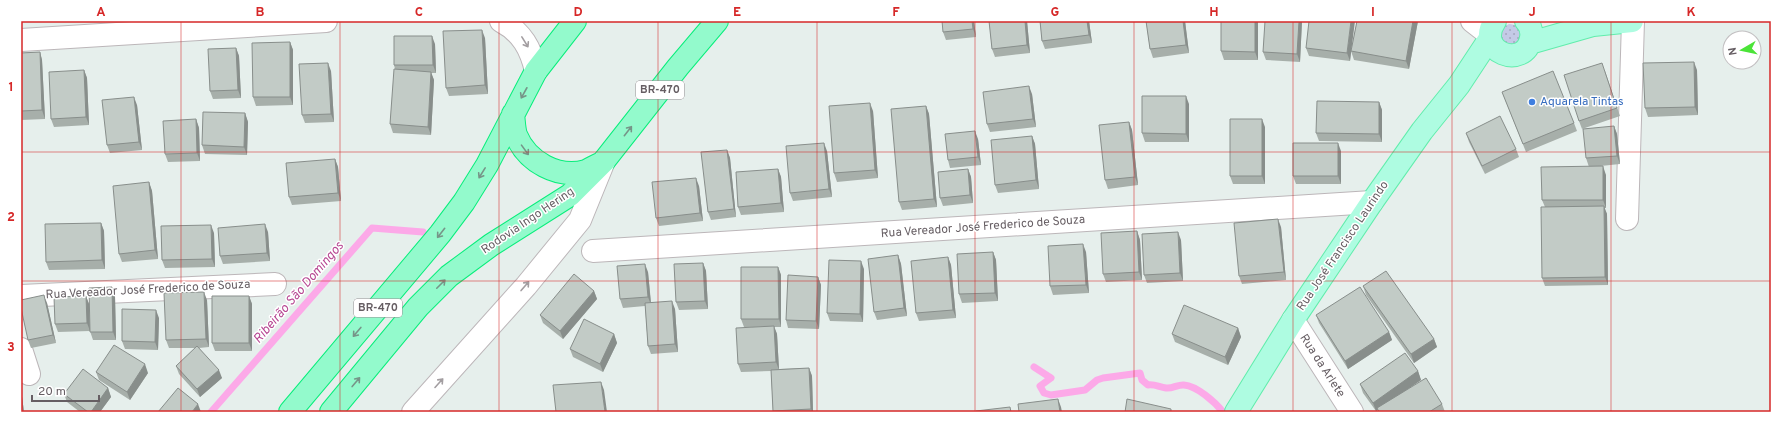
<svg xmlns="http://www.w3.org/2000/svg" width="1792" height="433" font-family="Overpass,sans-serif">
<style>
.grass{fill:url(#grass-dots)}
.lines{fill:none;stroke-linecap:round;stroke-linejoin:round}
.stream{stroke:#fca9e8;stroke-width:7}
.minor-casing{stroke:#bcb6b9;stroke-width:24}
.major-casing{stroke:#61edac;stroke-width:24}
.highway-casing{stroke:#08ee7b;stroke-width:24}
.minor{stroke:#fff;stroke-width:22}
.major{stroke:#aefce1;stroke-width:22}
.highway{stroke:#93facc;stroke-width:22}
.wall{fill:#a7afaa}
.shaded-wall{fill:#888e8b}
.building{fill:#c2cbc6;stroke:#888e8b}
.oneway{stroke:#a39ea1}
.oneway2{stroke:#769588}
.grid{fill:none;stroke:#d62828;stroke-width:1;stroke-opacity:0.55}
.shop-dot{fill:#3f7fe0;stroke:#fff;stroke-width:1.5}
.labels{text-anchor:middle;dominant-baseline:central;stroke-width:3;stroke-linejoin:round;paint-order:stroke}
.shield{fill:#fff;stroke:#948e92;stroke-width:1}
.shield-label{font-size:11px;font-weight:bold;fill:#665e63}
.shop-label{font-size:12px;fill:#366cbe;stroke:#fff;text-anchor:start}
.street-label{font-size:12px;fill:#665e63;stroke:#fff}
.water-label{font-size:13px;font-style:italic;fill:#b74893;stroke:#fff}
.neatline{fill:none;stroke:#d62828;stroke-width:1.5}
.grid-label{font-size:13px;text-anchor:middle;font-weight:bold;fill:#d62828}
</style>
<defs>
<pattern id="grass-dots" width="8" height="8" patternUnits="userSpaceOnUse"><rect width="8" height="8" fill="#c4cae6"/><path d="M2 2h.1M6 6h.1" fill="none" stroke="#a3a7be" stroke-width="1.8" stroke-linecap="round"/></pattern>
</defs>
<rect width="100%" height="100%" fill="#e6efec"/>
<path class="grass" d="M1509 24C1522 25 1521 34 1519 44L1504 47 1498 30Z"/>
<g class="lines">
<path class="stream" d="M1034 367 1051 378 1040 386 1044 393 1051 395 1085 390 1097 380 1103 378 1140 373 1142 380 1148 385C1155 384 1159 387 1166 388 1172 389 1179 384 1184 385 1197 386 1215 402 1223 412
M211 412 372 228 423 232"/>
<g class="minor-casing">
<path id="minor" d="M501 21C522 32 531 49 536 71
M1472 21 1490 35
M21 40 326 21
M1627 219 1633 21
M593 251 1372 202
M21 296 275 284
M1293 320 1352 412
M21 349 29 374
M413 412 526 286 580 220 604 161"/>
</g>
<g class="major-casing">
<path id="major" d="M1495 21C1474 52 1525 71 1531 38 1532 32 1531 26 1526 21
M1530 43 1593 25 1632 21
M1236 412 1293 320 1372 202 1422 131 1459 85 1490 38"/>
</g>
<g class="highway-casing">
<path id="highway" d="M513 114C514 121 514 129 516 135 527 162 558 179 586 171 590 169 595 166 600 164
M290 412 440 234 464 202 487 165 536 71 575 21
M331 412 418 307 449 276 491 245 570 195 604 161 678 67 717 21"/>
</g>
<use href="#minor" class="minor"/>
<use href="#major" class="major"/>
<use href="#highway" class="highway"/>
</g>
<path class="wall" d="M974 21 976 37 946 40 943 32Z
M989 21H1027L1030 53 995 57 992 49Z
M1040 21H1089L1092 43 1045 49 1042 41Z
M1146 21H1185L1189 53 1153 58 1150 49Z
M1221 21H1258V60H1224L1221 51Z
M1302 21 1300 62 1266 60 1263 52Z
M1357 21H1418L1409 69 1354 60 1351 51 1350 61 1309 56 1306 48 1351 51Z
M485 38 488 94 449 96 446 88Z
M290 42 293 50V105L256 106 253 97Z
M435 44 436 73H431L434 80 431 135 393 133 390 124 395 69 394 65Z
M236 48 239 56 241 98 213 99 210 91Z
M40 52 42 60 45 119 21 120V53Z
M84 70 87 78 89 125 54 127 51 119Z
M1697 70 1698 115 1648 117 1645 108Z
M331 71 334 122 305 123 302 115Z
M1605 71 1620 116 1582 129 1579 121Z
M1502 92 1574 123 1577 131 1526 152Z
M1032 94 1036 127 990 132 987 124Z
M1379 102 1382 110V142L1319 141 1316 133Z
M1189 104V142H1145L1142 133Z
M137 105 142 150 110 153 107 145Z
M926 106 929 114 937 207 902 210 899 202Z
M873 111 878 178 837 182 834 173Z
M245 113 248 122 247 155 205 154 202 145Z
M196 119 199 128 200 161 168 162 165 154Z
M1129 122 1132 130 1138 185 1108 189 1105 180Z
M1614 126 1617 134 1620 164 1591 167 1606 175V208H1604L1607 214 1608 285 1545 286 1542 278 1545 207 1542 200 1589 167 1586 158Z
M1265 127V184H1233L1230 176Z
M1466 133 1516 149 1519 157 1485 174 1469 142Z
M1032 136 1035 144 1039 189 998 193 995 185Z
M978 139 981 165 950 168 948 160Z
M727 150 730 158 736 217 711 220 708 212Z
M827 151 832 197 793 201 790 193Z
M1341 151V184H1296L1293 176Z
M335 159 338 167 341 201 292 205 289 197Z
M778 169 781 177 784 212 741 215 738 207Z
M968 169 971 177 973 203 943 206 940 198Z
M149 182 152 191 158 259 122 262 119 254Z
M699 186 703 221 659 226 656 218Z
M101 223 104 231 105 269 49 270 46 262Z
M1281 227 1286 280 1242 284 1239 276Z
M1137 231 1140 240 1142 280 1106 282 1103 274Z
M268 232 270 261 223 264 220 256Z
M214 233 215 267 165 268 162 260Z
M1181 240 1183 281 1147 283 1144 275Z
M993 252 996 260 998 301 962 303 959 294Z
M1086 252 1089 293 1053 295 1050 286Z
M898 255 901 264 907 316 877 320 874 312Z
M948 257 951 265 956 318 919 321 916 313Z
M703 263 706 271 708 309 679 310 676 302Z
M778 267 781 275V327H774L777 334 779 369 809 368 812 376 813 412H773L771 371 741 372 738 364 752 327H744L741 319Z
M864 269 863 322 830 321 827 313Z
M648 272 651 302 675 309 678 352 651 354 648 346 645 306 623 308 620 299Z
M818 277 821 285 819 329 788 328 786 320Z
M1363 286 1434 339 1437 347 1414 363 1366 295Z
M112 287 115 296 116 340H93L90 331 58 332 55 324 86 296 89 304 90 329Z
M594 291 597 299 563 339 543 323 540 315Z
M249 296 252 304V351H215L212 343Z
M207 300 209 347 199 348 222 378 200 397 179 374 176 366 195 348H169L166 340Z
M47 303 56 343 31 348 28 340Z
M1316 315 1389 332 1392 340 1348 369 1319 323Z
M159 318 158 350 125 349 122 341Z
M1238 328 1241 337 1228 365 1175 342 1172 334Z
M614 334 617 343 603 372 573 357 570 349Z
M1418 371 1421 380 1398 396 1442 404 1445 412H1378V410L1376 411 1363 393 1360 384Z
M96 372 148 373 130 400 99 380Z
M108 388 111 397 100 412H80L67 402 64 394Z
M21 389 24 412H21Z"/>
<path class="shaded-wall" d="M972 21H974L976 37 973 29Z
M1025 21H1027L1030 53 1027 45Z
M1087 21H1089L1092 43 1089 35Z
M1183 21H1185L1189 53 1186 45Z
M1255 21H1258V60L1255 52Z
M1299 21H1302L1300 62 1297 54Z
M1351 21H1355L1350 61 1347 53Z
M1413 21H1418L1409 69 1406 61Z
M482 30 485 38 488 94 485 85Z
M432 36 435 44 436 73 433 65Z
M290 42 293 50V105L290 97Z
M236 48 239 56 241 98 238 90Z
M40 52 42 60 45 119 42 110Z
M1694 62 1697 70 1698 115 1695 107Z
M328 63 331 71 334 122 331 114Z
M84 70 87 78 89 125 86 117Z
M431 72 434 80 431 135 428 127Z
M1029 86 1032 94 1036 127 1033 119Z
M1186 96 1189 104V142L1186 134Z
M134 97 137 105 142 150 139 142Z
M1379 102 1382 110V142L1379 134Z
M870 103 873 111 878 178 875 170Z
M926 106 929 114 937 207 934 199Z
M245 113 248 122 247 155 244 147Z
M196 119 199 128 200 161 197 153Z
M1262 119 1265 127V184L1262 176Z
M1129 122 1132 130 1138 185 1135 177Z
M1614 126 1617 134 1620 164 1617 156Z
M975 131 978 139 981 165 978 157Z
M1032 136 1035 144 1039 189 1036 180Z
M824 143 827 151 832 197 829 189Z
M1338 143 1341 151V184L1338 176Z
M727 150 730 158 736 217 734 209Z
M335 159 338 167 341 201 338 193Z
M1603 166 1606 175V208L1603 200Z
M778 169 781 177 784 212 781 203Z
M968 169 971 177 973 203 970 195Z
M696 178 699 186 703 221 700 213Z
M149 182 152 191 158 259 155 250Z
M1604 206 1607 214 1608 285 1605 277Z
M1278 219 1281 227 1286 280 1284 272Z
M101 223 104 231 105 269 102 260Z
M265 224 268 232 270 261 267 253Z
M211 225 214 233 215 267 212 259Z
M1137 231 1140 240 1142 280 1139 272Z
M1178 232 1181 240 1183 281 1180 273Z
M1083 244 1086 252 1089 293 1086 285Z
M993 252 996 260 998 301 995 293Z
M898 255 901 264 907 316 904 308Z
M948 257 951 265 956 318 953 310Z
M861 261 864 269 863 322 860 314Z
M703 263 706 271 708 309 705 301Z
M645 264 648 272 651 305 648 297Z
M778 267 781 275V327L779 319Z
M818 277 821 285 819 329 816 321Z
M112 287 115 296 116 340 113 332Z
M594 291 597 299 563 339 560 331Z
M204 292 207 300 209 347 206 339Z
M44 295 47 303 56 343 53 335Z
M86 296 89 304 90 331 87 323Z
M249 296 252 304V351L249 343Z
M672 301 675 309 678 352 675 344Z
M156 310 159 318 158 350 155 342Z
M774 326 777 334 779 370 776 362Z
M1238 328 1241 337 1228 365 1225 357Z
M1389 332 1392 340 1348 369 1345 361Z
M614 334 617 343 603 372 600 364Z
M1434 339 1437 347 1414 363 1411 354Z
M145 364 148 373 130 400 127 392Z
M809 368 812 376 813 412H812L811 409Z
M219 370 222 378 200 397 197 389Z
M1418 371 1421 380 1376 411 1373 403Z
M601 382 604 390 607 412H605Z
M108 388 111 397 100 412H91Z
M21 389 24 412 21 405Z
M1058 399 1061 407 1062 412H1060Z
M198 404 201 412H192Z"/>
<path class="building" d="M942 21H972L973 29 943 32Z
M989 21H1025L1027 45 992 49Z
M1040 21H1087L1089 35 1042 41Z
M1146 21H1183L1186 45 1150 49Z
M1221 21H1255V52L1221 51Z
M1265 21H1299L1297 54 1263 52Z
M1309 21H1351L1347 53 1306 48Z
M1357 21H1413L1406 61 1351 51Z
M482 30 485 85 446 88 443 31Z
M394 36H432L433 65H394Z
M290 42V97H253L252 43Z
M236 48 238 90 210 91 208 49Z
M40 52 42 110 21 111V53Z
M1694 62 1695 107 1645 108 1643 63Z
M328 63 331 114 302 115 299 64Z
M1602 63 1617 108 1579 121 1564 75Z
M394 69 431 72 428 127 390 124Z
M84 70 86 117 51 119 49 72Z
M1553 71 1574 123 1523 144 1502 92Z
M1029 86 1033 119 987 124 983 92Z
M1142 96H1186V134L1142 133Z
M134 97 139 142 107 145 102 100Z
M1317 101 1379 102V134L1316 133Z
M870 103 875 170 834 173 829 106Z
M926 106 934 199 899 202 891 109Z
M203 112 245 113 244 147 202 145Z
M1500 116 1516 149 1482 166 1466 133Z
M196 119 197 153 165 154 163 121Z
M1230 119H1262V176H1230Z
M1129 122 1135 177 1105 180 1099 125Z
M1614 126 1617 156 1586 158 1583 129Z
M975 131 978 157 948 160 945 134Z
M1032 136 1036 180 995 185 991 140Z
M824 143 829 189 790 193 786 146Z
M1293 143H1338V176H1293Z
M727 150 734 209 708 212 701 152Z
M335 159 338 193 289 197 286 163Z
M1603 166V200H1542L1541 167Z
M778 169 781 203 738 207 736 172Z
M968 169 970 195 940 198 938 172Z
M696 178 700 213 656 218 652 182Z
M149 182 155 250 119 254 113 186Z
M1604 206 1605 277 1542 278 1541 207Z
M1278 219 1284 272 1239 276 1234 223Z
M101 223 102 260 46 262 45 224Z
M265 224 267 253 220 256 218 228Z
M211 225 212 259 162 260 161 226Z
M1137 231 1139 272 1103 274 1101 233Z
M1178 232 1180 273 1144 275 1142 234Z
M1083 244 1086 285 1050 286 1048 246Z
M993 252 995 293 959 294 957 254Z
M898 255 904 308 874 312 868 259Z
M948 257 953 310 916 313 911 261Z
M829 260 861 261 860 314 827 313Z
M703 263 705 301 676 302 674 264Z
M645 264 648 297 620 299 617 266Z
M741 267H778L779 319H741Z
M1386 271 1434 339 1411 354 1363 286Z
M574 274 594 291 560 331 540 315Z
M788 275 818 277 816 321 786 320Z
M112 287 113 332H90L89 288Z
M1360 287 1389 332 1345 361 1316 315Z
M204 292 206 339 166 340 164 293Z
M44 295 53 335 28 340 21 308V300Z
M86 296 87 323 55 324 54 297Z
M212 296H249V343H212Z
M672 301 675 344 648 346 645 303Z
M1184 305 1238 328 1225 357 1172 334Z
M122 309 156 310 155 342 122 341Z
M584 319 614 334 600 364 570 349Z
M774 326 776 362 738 364 736 328Z
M114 345 145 364 127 392 96 372Z
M197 346 219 370 197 389 176 366Z
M1405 353 1418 371 1373 403 1360 384Z
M809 368 811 409 773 411 771 370Z
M83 369 108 388 91 412H88L64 394Z
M1426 378 1442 404 1429 412H1379L1377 408Z
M601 382 605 412H556L553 385Z
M178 388 198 404 192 412H158Z
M1058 399 1060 412H1019L1018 404Z
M1127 399 1171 409V412H1125Z
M1010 407 1011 412H976V411Z"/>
<defs><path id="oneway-shaft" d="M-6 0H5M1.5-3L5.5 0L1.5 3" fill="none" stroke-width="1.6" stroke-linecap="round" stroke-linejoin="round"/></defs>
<g class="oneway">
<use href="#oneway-shaft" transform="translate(525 42) rotate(58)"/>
<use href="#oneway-shaft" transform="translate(525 286) rotate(-49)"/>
<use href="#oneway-shaft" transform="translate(439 383) rotate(-48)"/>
</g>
<g class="oneway2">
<use href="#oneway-shaft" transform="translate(524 93) rotate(119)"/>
<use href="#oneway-shaft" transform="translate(628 131) rotate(-52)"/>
<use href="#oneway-shaft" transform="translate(525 150) rotate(54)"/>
<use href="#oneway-shaft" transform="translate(482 173) rotate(122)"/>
<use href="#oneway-shaft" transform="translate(441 233) rotate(128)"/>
<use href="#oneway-shaft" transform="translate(441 284) rotate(-45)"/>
<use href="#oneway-shaft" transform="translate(357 332) rotate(130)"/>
<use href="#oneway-shaft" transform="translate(356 382) rotate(-50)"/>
</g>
<path class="grid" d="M181 21V412M340 21V412M499 21V412M658 21V412M817 21V412M975 21V412M1134 21V412M1293 21V412M1452 21V412M1611 21V412M21 152H1771M21 281H1771"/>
<circle class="shop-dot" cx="1532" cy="102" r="4"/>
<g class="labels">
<g class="shield">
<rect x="636" y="81" width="48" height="18" rx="3"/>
<rect x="354" y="299" width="48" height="18" rx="3"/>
</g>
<g class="shield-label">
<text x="660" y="90">BR-470</text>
<text x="378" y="308">BR-470</text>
</g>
<g class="shop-label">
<text x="1540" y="102">Aquarela Tintas</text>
</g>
<g class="street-label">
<text transform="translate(528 221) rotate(-34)">Rodovia Ingo Hering</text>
<text transform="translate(983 227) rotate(-4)">Rua Vereador José Frederico de Souza</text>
<text transform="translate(1343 246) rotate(-56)">Rua José Francisco Laurindo</text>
<text transform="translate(148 290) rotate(-3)">Rua Vereador José Frederico de Souza</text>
<text transform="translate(1322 366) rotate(57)">Rua da Arlete</text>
</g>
<g class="water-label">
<text transform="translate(299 293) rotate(-49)">Ribeirão São Domingos</text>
</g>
</g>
<rect width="1792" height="433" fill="none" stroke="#ffffff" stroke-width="44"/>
<g transform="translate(1742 50) rotate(261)"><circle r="19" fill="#ffffff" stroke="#c2bfc1"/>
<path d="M0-3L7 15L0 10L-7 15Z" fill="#4be438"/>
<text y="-6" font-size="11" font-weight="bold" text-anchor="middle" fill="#665e63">N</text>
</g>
<path d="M32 395v6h67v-6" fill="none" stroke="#665e63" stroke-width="2"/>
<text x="38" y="395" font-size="12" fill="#665e63" stroke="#ffffff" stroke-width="3" paint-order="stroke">20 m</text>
<rect x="22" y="22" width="1748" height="389" class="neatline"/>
<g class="grid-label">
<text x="101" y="16">A</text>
<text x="260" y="16">B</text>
<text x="419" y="16">C</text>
<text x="578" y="16">D</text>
<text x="737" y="16">E</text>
<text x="896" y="16">F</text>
<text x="1055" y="16">G</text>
<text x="1214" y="16">H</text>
<text x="1373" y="16">I</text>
<text x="1532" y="16">J</text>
<text x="1691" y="16">K</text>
<text x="11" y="91">1</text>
<text x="11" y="221">2</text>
<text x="11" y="351">3</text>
</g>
</svg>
